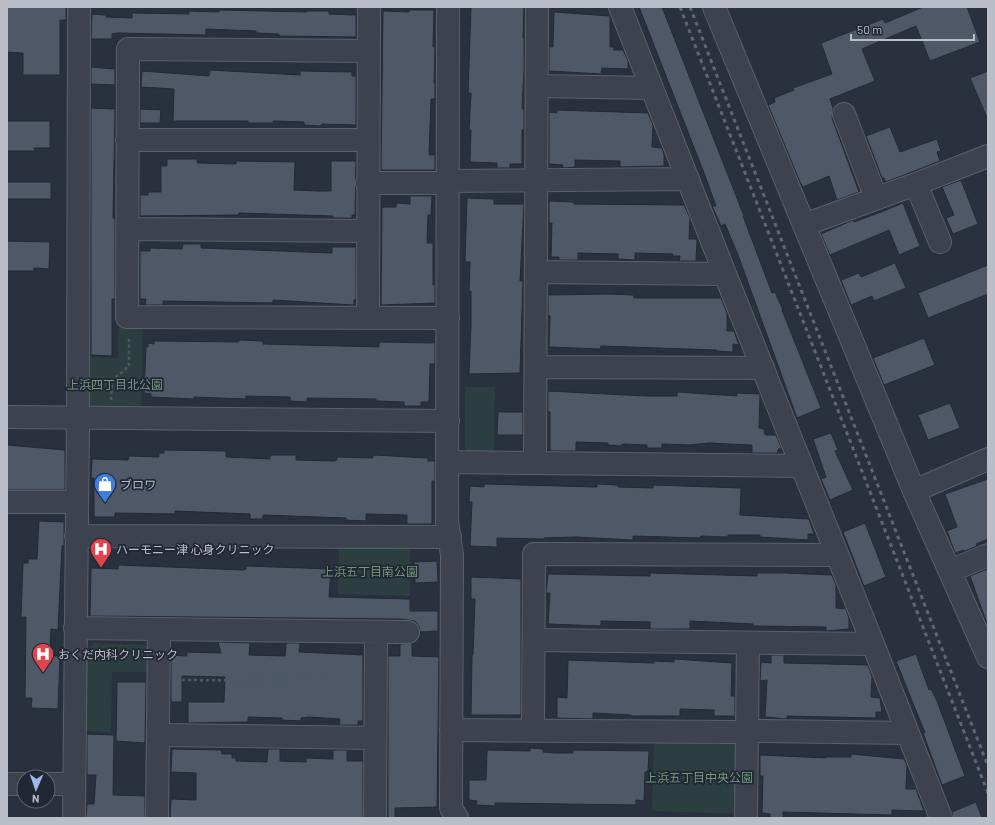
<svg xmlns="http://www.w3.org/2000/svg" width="995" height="825" font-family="Barlow,'Noto Sans JP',sans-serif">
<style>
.green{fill:#2c3e40}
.building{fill:#4f5866;stroke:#232a35}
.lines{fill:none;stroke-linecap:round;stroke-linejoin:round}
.minor-casing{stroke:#5a616b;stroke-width:24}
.path{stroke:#4b5b5e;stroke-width:2.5;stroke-dasharray:3 3;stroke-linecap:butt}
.minor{stroke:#3c434e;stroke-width:22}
.rail{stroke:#5f6774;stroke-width:3;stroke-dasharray:4 4;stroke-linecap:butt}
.labels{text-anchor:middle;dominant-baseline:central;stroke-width:3.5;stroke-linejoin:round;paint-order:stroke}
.park-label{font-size:12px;fill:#73967c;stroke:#212833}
.poi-label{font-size:12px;fill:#b9bec8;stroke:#212833;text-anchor:start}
</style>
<rect width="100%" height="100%" fill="#29313e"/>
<path class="green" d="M143 325 141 410H94L85 399 86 357 118 358 119 326Z
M465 387H495L494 458 465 455Z
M339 546H410V596L338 594Z
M94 643 145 645 153 652V672H112L111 732 85 731V653Z
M654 740 731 741 739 749 738 814 652 811Z"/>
<path class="building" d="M7 7H66V20H60V75H23V53L7 52Z
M471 7H524L523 38 524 39V71L522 109H524V130H522V164H510V168H497V163L470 162 471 130H469L471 93H468Z
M639 7H662L744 216H743L772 293 775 292 783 310H782L821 408 797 418 738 255 725 224 721 226 712 206H716L704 173Z
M923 7H967L980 42 930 61 916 26 862 49 875 81 830 99 833 108 832 118 859 192 837 200 829 176 803 187 800 182 768 105 775 102 774 98 794 90 793 88 832 74 821 43 883 19 885 23Z
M219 10 307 12V11H329V14L356 15V37L279 36V34L256 33V31L206 29V35L118 33 112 34V39H91L92 14 106 15V17L132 18V13L189 14V11L219 12Z
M409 10H434L433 47H435L434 83H435V99H431L429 155H435V170H381L383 11 409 12Z
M554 12 610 16V47H614V50H623L628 61V69L602 68 601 74 549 71V47H553Z
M91 67 115 69V85L91 84Z
M210 70 300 75V71L352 72V76H356V125L322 124 321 126 304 125V122L273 121V123H248V121H173L174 89 141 87 142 71 209 76Z
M988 71V120L970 78Z
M91 108 115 109 113 218H115V299H112V356L91 355Z
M140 109 161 110 160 123H140Z
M557 110 648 113 653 125 652 147 662 148 664 154V166L620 167V161L575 160V167L563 168V165L549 164V112L557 113Z
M7 121H50V148H34L35 151H7Z
M890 127 900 152 937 139 941 151 937 152 940 161 886 182 884 178H882L866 136Z
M167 159H197V163L236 164V161L295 162 294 190 319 191H331V161H356L355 215H352V218H333V216L239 213 238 215 140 216V195H148V192H161V166H167Z
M961 180 978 224 953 234 946 218 954 215 942 187Z
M7 182H51V199H7Z
M410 196H432L431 215H428L427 243H433V285H435V303L381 305 382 207H396V203L410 204Z
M467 198 494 199V204H524L520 281H523L520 373 469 374 471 326V291H469L470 262H465Z
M549 201 574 202V204L684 205 690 218 689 239H696L697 241 696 261H679L680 256H673V254L635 253V260L618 259V254L578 253V260H559V257H551L552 223H549Z
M903 203 920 246 899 255 889 230 830 255 821 234 853 220 854 222 881 212Z
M7 241 50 242 49 269 34 268V271H7Z
M183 244H201V248L332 253V247H356V300H354V305L273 300V303L163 301V305H145L146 299H140V251H150V248L182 249Z
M895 263 906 288 874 301 872 296 851 305 841 280 859 273 861 277Z
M988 265V294L928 318 918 293Z
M608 294 634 295V298H721L727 313V331H734L739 345 733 344V352L716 351V350L601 346 600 349 549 347 550 316H548V295Z
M924 338 935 365 884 385 873 358Z
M239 340 263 341V344L379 347V342L435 343V364H430L429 402H421V406H404V402L376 401V399L307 398V402L290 401V397L246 396V399L194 397V399L151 397V394L144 393 146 347H148V343L154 344V341L239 342Z
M548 391 644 396H677V392L737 396V393L760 394 759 428 764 429 765 435H776L782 449H778V453H752V445L709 443 690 445 662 444V448H647V445L622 444V446L608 445V443L576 442V451H550V412H548Z
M950 403 960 428 928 440 918 415Z
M498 412H523V435H497Z
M831 433 838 450 835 451 853 490 830 500 821 479 826 477 813 439Z
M7 445 65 450V490H7Z
M164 450 226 451V457L270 459V455H296V460L334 461 337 460V457L373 458V455L428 458V461H435V481H432V524H407V515L366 514V521L346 520V518L263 515V519H250V514L175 511V514L115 513V517H94V478H91L92 459 128 460 129 456 159 457V453H164Z
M988 479V539L976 544 977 546 965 551 964 550 955 553 947 531 957 527 945 494Z
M484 484 597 487V484L618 485V487L653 488V485L741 488 740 515 809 519 814 534H808V540L760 537V535H728V537L701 536 700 538 633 536V540L575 537 544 538V539L497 538V547L470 546 472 502H469L470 486 484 487Z
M39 521 64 522V546H62L58 630 51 629 50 656H60L58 709 31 708 32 698H25L26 617H21L23 563H28V559H37Z
M865 523 886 577 864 586 843 532Z
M437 561 438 582 415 583 414 562Z
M118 565 243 570 246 569V566L331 569 329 597 410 599V611H438V631L420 632 419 626 415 621 401 619 90 616 91 568 118 569Z
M985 570H988V621H986L970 576Z
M650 573 757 576V573H785L832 575 836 585V608L846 609 849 619V629L826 631V627L753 626V624L690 621V629H650V622L601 621V626L548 624 550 593H546L548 574 650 576Z
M471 577 521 579V715H471L472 655H473L475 599H471Z
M218 642 250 643 249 655 285 656 286 643H300L299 652 363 655V721H358V725H339L340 719 309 717 301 718V721L282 720V718L248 717V722L188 723V702H224L225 677 182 676V702H171V655L187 656V652L221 653Z
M412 643V656L439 657 437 807 395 808V818H388V656H400V644Z
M916 654 929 690 931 689 937 701 965 776 942 785 923 733H925L896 661Z
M771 655H784V663L868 665 872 676 871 697 880 698 882 712H876V718L787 716V719L765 717 767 680 760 681 761 662 771 663Z
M674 659 732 663 731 696H735V716H714V710L680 709V716H631V715L593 713V719L557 718V697L567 698 568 660 654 663V661L674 662Z
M117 682H146L145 743 116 741Z
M87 734 114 735 113 795 145 796V818H86L87 804H94L96 775H87Z
M530 748 543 749V752L555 753H573V750L649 751 648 771 645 772 644 801 636 800V805L495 803V806L476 805 477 801 469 800V780H486L487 750 530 751Z
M172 749 221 750 222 754H232V758H236V761L267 762 268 749H280V761L306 762V758L333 759V750H347V761H363V818H170L171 799 196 800V773L171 772Z
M851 754 904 759 907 765 906 789H916L924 811 892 810V815L783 812V818H770V814L762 813 763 776H760V755L826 758V757H851Z
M976 802 982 818H953L952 812Z"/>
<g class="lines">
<g class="minor-casing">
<path id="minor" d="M448 7 447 521 452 555 451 803V808L457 818
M620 7 725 274 873 644 941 818
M714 7 914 491 988 657
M368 51 128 49 127 317 448 318
M537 86 652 88
M844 114 876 198
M127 140H367
M448 181 688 179
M367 183H448
M916 184 940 242
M804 225 916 184 988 156
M127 229 368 231
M537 272 725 274
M368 318 369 7
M537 367 763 368
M7 417 448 421
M448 462 802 466
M535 463 537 7
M914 491 988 459
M7 502H76
M76 536 450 537
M950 571 988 555
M75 628 408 632
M534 640 873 644
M451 730 731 732 762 731 906 733
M533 731 534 554 837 555
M158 735 375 738
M7 784H24
M48 784H74
M74 818 78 418 79 7
M157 818 159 629
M375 818 376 632
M746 818 748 643"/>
</g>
<path class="path" d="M111 400 112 381 129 366V336
M176 680 357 681"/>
<use href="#minor" class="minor"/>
<path class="rail" d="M680 7 988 793
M690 7 988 766"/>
</g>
<defs>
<g id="shop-pin" transform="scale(1.15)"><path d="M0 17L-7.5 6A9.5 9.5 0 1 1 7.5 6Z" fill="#3f7fe0" stroke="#212833"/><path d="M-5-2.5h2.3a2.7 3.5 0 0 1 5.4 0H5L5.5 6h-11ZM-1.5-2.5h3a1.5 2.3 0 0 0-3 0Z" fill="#fff"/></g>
<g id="hospital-pin" transform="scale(1.15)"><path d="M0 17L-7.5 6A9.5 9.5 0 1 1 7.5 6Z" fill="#e0444e" stroke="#212833"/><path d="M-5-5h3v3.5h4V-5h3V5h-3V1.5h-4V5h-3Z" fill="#fff"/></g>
</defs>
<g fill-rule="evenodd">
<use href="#shop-pin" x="105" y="484"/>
<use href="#hospital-pin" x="101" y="549"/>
<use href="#hospital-pin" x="43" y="654"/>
</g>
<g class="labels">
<g class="park-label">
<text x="115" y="384">上浜四丁目北公園</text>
<text x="370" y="571">上浜五丁目南公園</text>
<text x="699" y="777">上浜五丁目中央公園</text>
</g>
<g class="poi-label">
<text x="120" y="484">ブロワ</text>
<text x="116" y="549">ハーモニー津 心身クリニック</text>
<text x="58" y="654">おくだ内科クリニック</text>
</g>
</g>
<rect width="995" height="825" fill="none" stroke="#b9bec8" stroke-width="16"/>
<g transform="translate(36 789) rotate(182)"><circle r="19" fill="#212833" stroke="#5e646f"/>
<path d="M0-3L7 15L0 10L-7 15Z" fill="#9ab8ec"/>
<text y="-6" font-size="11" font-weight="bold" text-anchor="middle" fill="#b9bec8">N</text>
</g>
<path d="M851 34v6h123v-6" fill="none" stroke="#b9bec8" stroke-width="2"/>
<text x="857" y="34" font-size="12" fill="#b9bec8" stroke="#212833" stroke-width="3" paint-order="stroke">50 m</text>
</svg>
